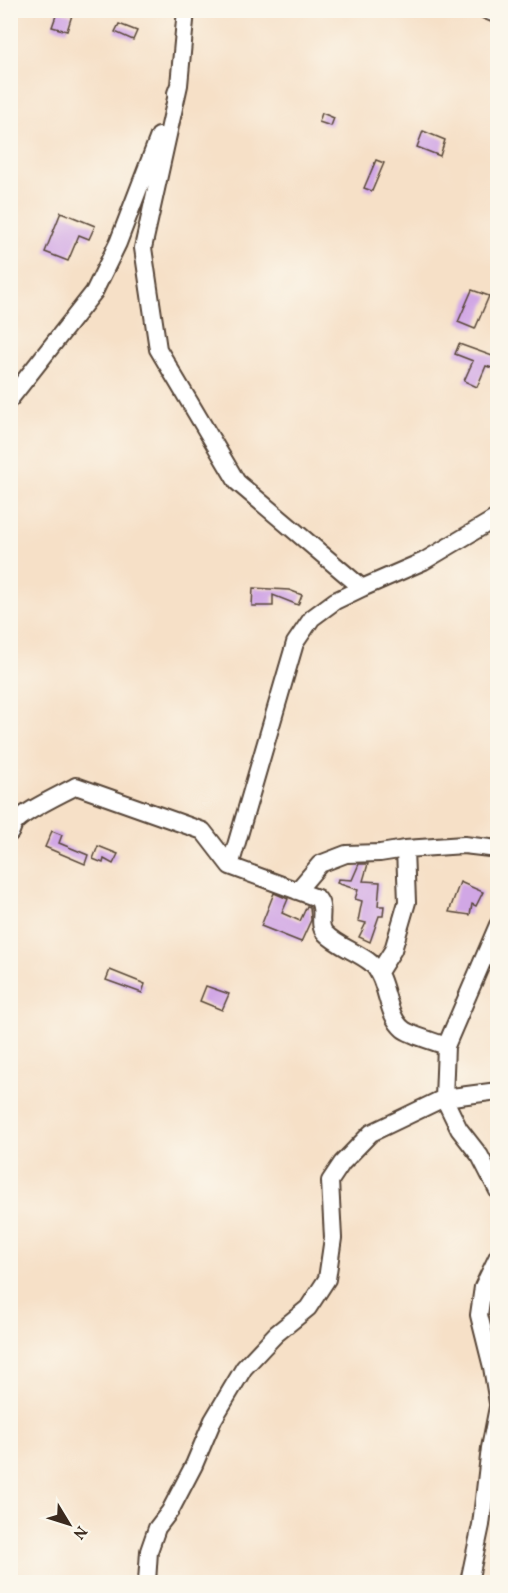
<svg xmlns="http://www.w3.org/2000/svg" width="508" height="1593" font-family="Vollkorn,serif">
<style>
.building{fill:#d1a7e5}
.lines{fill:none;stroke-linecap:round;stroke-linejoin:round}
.minor-casing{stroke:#574537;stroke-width:20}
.minor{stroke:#fff;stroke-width:16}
</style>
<rect width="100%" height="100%" fill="#fbf7ec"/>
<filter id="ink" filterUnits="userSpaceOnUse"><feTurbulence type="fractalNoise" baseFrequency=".0167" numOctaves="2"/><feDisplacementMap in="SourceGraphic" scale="12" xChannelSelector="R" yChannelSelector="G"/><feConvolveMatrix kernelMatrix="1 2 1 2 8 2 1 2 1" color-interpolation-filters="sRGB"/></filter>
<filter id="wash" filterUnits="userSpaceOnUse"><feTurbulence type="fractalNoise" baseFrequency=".008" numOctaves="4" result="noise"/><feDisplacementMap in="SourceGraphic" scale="24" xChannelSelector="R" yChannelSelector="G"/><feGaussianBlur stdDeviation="1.35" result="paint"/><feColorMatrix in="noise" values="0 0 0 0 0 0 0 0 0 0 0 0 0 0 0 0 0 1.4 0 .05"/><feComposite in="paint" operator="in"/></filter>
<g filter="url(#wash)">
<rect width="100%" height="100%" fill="#f6e0c7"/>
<g id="blocks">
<path class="building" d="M58 10 72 15 67 31 52 27Z
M119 24 137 31 133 40 115 32Z
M322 113 334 118 331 126 319 122Z
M423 131 445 140 440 156 417 147Z
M376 160 384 163 372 191 364 188Z
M61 212 95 226 89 239 79 235 68 261 45 252Z
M472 290 489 296 475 329 458 322Z
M459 344 498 358V370L486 366 477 387 464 381 473 361 455 354Z
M253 588 289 590 302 595 298 605 273 595V606H252Z
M52 831 62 835 59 843 88 855 85 864 45 847Z
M98 846 118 854 113 864 104 859 103 863 93 859Z
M359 864H368L363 881 380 882 378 906H384L383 916H379L370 942 359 937 366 923 358 921 362 901 355 899 358 890 337 883 338 879 352 880Z
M460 882 483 892 476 906 472 904 470 915 449 912Z
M274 893 288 899 282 913 300 921 307 906 310 907 311 920 301 942 261 926Z
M110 970 145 984 142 993 106 980Z
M206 986 229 994 222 1010 200 1001Z"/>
</g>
</g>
<g filter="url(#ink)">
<use href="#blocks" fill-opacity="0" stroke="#574537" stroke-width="1.5"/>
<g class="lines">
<g class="minor-casing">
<path id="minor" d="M486 10 498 15
M179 85 143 248 158 349 237 482 362 588
M176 93 179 85 186 10
M10 399 94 292 118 243 159 136
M10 833C12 830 12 827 14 824 22 812 62 794 76 786L203 831 230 866 317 898C327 909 316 923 325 933 337 946 358 952 371 963 389 980 385 1014 403 1029 410 1035 436 1042 446 1046
M230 866 295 643 312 618 335 601 362 588 424 561 498 517
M297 891 320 864 346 854 380 853 405 849 464 845 498 849
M498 925 446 1046 444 1098 459 1129 480 1156 498 1191
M379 972 393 950 407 902 405 849
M498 1256 483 1287 479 1315 492 1367 498 1403
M147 1582 149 1551 157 1528 170 1511 194 1465 213 1420 244 1368 276 1334 308 1308 327 1279 333 1238 330 1181 342 1163 371 1133 444 1098 498 1091
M469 1582 481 1525 490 1448 498 1407"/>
</g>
<use href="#minor" class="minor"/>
</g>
</g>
<rect width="508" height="1593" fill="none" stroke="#fbf7ec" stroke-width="36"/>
<g transform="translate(69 1524) rotate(128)" stroke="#fbf7ec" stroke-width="4.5" paint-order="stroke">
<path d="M0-4.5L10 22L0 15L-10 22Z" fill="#3b2a1e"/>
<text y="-9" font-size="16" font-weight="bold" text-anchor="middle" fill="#3b2a1e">N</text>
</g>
</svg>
